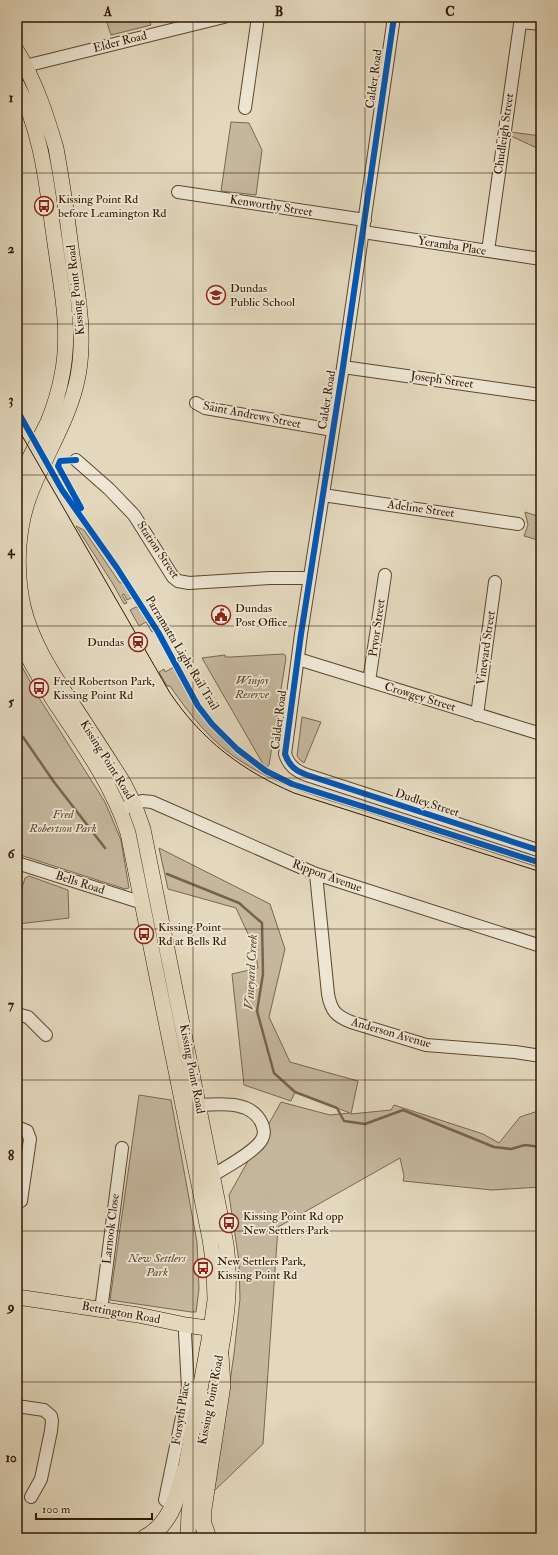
<svg xmlns="http://www.w3.org/2000/svg" width="558" height="1555" font-family="'IM FELL Double Pica',serif">
<style>
.green{fill:#c5b79d;stroke:#7a674e}
.lines{fill:none;stroke-linecap:round;stroke-linejoin:round}
.stream{stroke:#77634b;stroke-width:2.5}
.minor-casing{stroke:#5d472f;stroke-width:14}
.major-casing{stroke:#301700;stroke-width:16}
.highway-casing{stroke:#301700;stroke-width:18}
.minor{stroke:#ede6d4;stroke-width:12}
.major{stroke:#e3d8bd;stroke-width:15}
.highway{stroke:#e3d8bd;stroke-width:17}
.tram{stroke:#301700;stroke-width:1}
.cycleway-casing{stroke:#ede6d4;stroke-width:8}
.cycleway{stroke:#0057b8;stroke-width:6}
.grid{fill:none;stroke:#301700;stroke-width:1;stroke-opacity:0.55}
.labels{text-anchor:middle;dominant-baseline:central;stroke-width:3.5;stroke-linejoin:round;paint-order:stroke}
.street-label{font-size:12px;fill:#301700;stroke:#ede6d4}
.poi-label{font-size:12px;fill:#301700;stroke:#ede6d4;text-anchor:start}
.park-label{font-size:12px;font-style:italic;fill:#5d472f;stroke:#ede6d4}
.water-label{font-size:13px;font-style:italic;fill:#5f4a32;stroke:#ede6d4}
.neatline{fill:none;stroke:#301700;stroke-width:1.5}
.grid-label{font-size:13px;text-anchor:middle;font-weight:bold;fill:#301700}
</style>
<rect width="100%" height="100%" fill="#e3d8bd"/>
<filter id="stains"><feTurbulence type="fractalNoise" baseFrequency=".005" numOctaves="4"/><feColorMatrix values="0 0 0 0 .2 0 0 0 0 .09 0 0 0 0 .02 0 0 0 .5 -.17"/></filter>
<radialGradient id="worn" r=".72"><stop offset=".6" stop-color="#630" stop-opacity="0"/><stop offset="1" stop-color="#630" stop-opacity=".3"/></radialGradient>
<path class="green" d="M105 17H149L151 25 111 35Z
M231 122 249 123 262 150 256 195 221 191Z
M511 132 541 136V150L511 136Z
M525 512 534 515 541 514V580L538 579V540L524 536 528 525Z
M76 526 84 530 120 583 123 582 133 597 127 600 124 594 122 595 127 603 124 604 113 584Z
M136 607 140 608 154 631 152 632 146 622 139 626 130 610Z
M283 654 285 655 286 658 269 765 267 767 263 764 202 658 225 655V657H231Z
M17 657 36 693 105 802 121 840 129 888 125 889 17 854Z
M174 667C192 699 210 734 241 756 281 786 330 798 377 813 428 829 479 845 530 862L529 863 541 865V868C485 850 430 832 374 814 329 800 282 788 242 762 212 743 189 714 170 686H167L159 672 164 669 165 672Z
M302 717 321 722 304 763 300 760 297 756Z
M159 848 270 904 285 949 269 1017 290 1062 358 1081 351 1114 391 1110 394 1105 483 1134 499 1143 520 1117 541 1110V1187L492 1190 403 1181 404 1176 400 1158 278 1227 263 1444 214 1491 234 1354 240 1299 239 1261 229 1195 281 1102 330 1115 350 1113 295 1092 291 1101 244 1085 232 974 258 968 255 949 236 908 168 889Z
M29 876 68 890 69 918 18 924 22 888 25 878Z
M139 1095 171 1100 197 1242 199 1289 196 1312H191L110 1300Z"/>
<g class="lines">
<path class="stream" d="M17 734 23 737 54 782 105 848
M167 874 239 903 262 923 263 974 257 1011 274 1073 295 1092 337 1108 344 1121 365 1124 403 1110 494 1147 511 1149 525 1145 541 1147"/>
<g class="minor-casing">
<path id="minor" d="M394 17 343 367 301 634 285 754C289 766 296 771 307 775L541 851
M520 22 541 24
M17 68 224 17
M245 108 258 17
M178 192 365 220
M363 232 541 259
M488 251 521 17
M343 367 541 395
M196 403 205 408 333 430
M76 460 109 489 134 515 173 577 178 581 189 583 270 578H310
M323 495 518 524
M298 659 541 734
M369 681 385 575
M477 715 495 582
M120 810 142 801 152 802 316 874 541 946
M17 863 143 903
M316 874 328 994C331 1011 336 1016 351 1022L426 1045 515 1052 541 1056
M17 1014 28 1017 46 1035
M199 1105C220 1104 252 1100 262 1124 264 1130 265 1133 262 1139 256 1151 225 1168 213 1175
M17 1127 27 1131 30 1139 21 1201
M101 1310 122 1148
M17 1406 44 1410 51 1416 52 1421 51 1431 41 1479 31 1497
M165 1500 188 1388 185 1333 186 1325"/>
</g>
<g class="major-casing">
<path id="major" d="M17 51C35 81 46 114 56 148 62 181 67 215 71 248 77 291 86 333 78 376 70 418 46 453 31 492 17 527 15 569 23 606 32 644 54 676 75 708 91 732 107 757 123 782L134 804 143 829 226 1244C232 1287 226 1323 218 1366
M17 85C43 133 47 190 55 243 61 287 71 331 62 375 59 391 54 407 48 422 37 444 25 464 17 488
M17 630C25 655 39 676 52 698 80 740 113 785 128 833L210 1239 214 1268 215 1300 211 1329 183 1483
M17 1297 138 1315 186 1325 221 1330
M188 1538 189 1512 212 1399"/>
</g>
<g class="highway-casing">
<path id="highway" d="M145 1538C171 1524 177 1497 185 1471
M208 1538 203 1524V1509L222 1385 220 1355"/>
</g>
<use href="#minor" class="minor"/>
<use href="#major" class="major"/>
<use href="#highway" class="highway"/>
<path class="tram" d="M17 427 170 693C202 740 241 770 294 793L541 872"/>
<g class="cycleway-casing">
<path id="cycleway" d="M394 17 343 367 301 634 285 754C289 766 296 771 307 775L541 851
M17 410 62 490 117 568 158 632 198 706 212 724 237 749 266 771 292 784 541 863
M76 460 60 461 58 466 81 508"/>
</g>
<use href="#cycleway" class="cycleway"/>
</g>
<path class="grid" d="M193 17V1538M365 17V1538M17 173H541M17 324H541M17 475H541M17 626H541M17 778H541M17 929H541M17 1080H541M17 1231H541M17 1382H541"/>
<defs>
<g id="bus-ring" transform="scale(1)"><circle r="9.5" fill="#ede6d4" stroke="#8f2418" stroke-width="1.5"/><path d="M-5-6H5V4H4V6H2V4H-2V6H-4V4H-5ZM-3.5-4V0h7V-4ZM-3.5 1.2v1.5H-2V1.2ZM2 1.2v1.5H3.5V1.2Z" fill="#8f2418"/></g>
<g id="school-ring" transform="scale(1)"><circle r="9.5" fill="#ede6d4" stroke="#8f2418" stroke-width="1.5"/><path d="M0-5L7-2L0 1L-7-2ZM-4 1L0 2.5L4 1V4Q0 6-4 4Z" fill="#8f2418"/></g>
<g id="civic-ring" transform="scale(1)"><circle r="9.5" fill="#ede6d4" stroke="#8f2418" stroke-width="1.5"/><path d="M-.6-6.5H3V-4.5H.6V-3L4-1V1h2V6H-6V1h2V-1L-.6-3ZM-1.2 2.5V6h2.4V2.5Z" fill="#8f2418"/></g>
<g id="station-ring" transform="scale(1)"><circle r="9.5" fill="#ede6d4" stroke="#8f2418" stroke-width="1.5"/><path d="M-3-6H3Q5-6 5-4V2Q5 4 3 4L4.5 6H3L1.5 4h-3L-3 6H-4.5L-3 4Q-5 4-5 2V-4Q-5-6-3-6ZM-3.5-4v3h7v-3ZM-3.5 1v1.5H-2V1ZM2 1v1.5H3.5V1Z" fill="#8f2418"/></g>
</defs>
<g fill-rule="evenodd">
<use href="#bus-ring" x="44" y="206"/>
<use href="#school-ring" x="216" y="295"/>
<use href="#civic-ring" x="221" y="615"/>
<use href="#station-ring" x="138" y="642"/>
<use href="#bus-ring" x="39" y="688"/>
<use href="#bus-ring" x="144" y="934"/>
<use href="#bus-ring" x="229" y="1223"/>
<use href="#bus-ring" x="203" y="1268"/>
</g>
<g class="labels">
<g class="street-label">
<text transform="translate(120 42) rotate(-14)">Elder Road</text>
<text transform="translate(374 79) rotate(-82)">Calder Road</text>
<text transform="translate(504 134) rotate(-82)">Chudleigh Street</text>
<text transform="translate(271 206) rotate(9)">Kenworthy Street</text>
<text transform="translate(452 246) rotate(9)">Yeramba Place</text>
<text transform="translate(76 290) rotate(-96)">Kissing Point Road</text>
<text transform="translate(442 380) rotate(8)">Joseph Street</text>
<text transform="translate(327 400) rotate(-81)">Calder Road</text>
<text transform="translate(252 415) rotate(11)">Saint Andrews Street</text>
<text transform="translate(421 509) rotate(8)">Adeline Street</text>
<text transform="translate(158 550) rotate(56)">Station Street</text>
<text transform="translate(377 628) rotate(-82)">Pryor Street</text>
<text transform="translate(486 648) rotate(-82)">Vineyard Street</text>
<text transform="translate(182 653) rotate(59)">Parramatta Light Rail Trail</text>
<text transform="translate(420 697) rotate(17)">Crowgey Street</text>
<text transform="translate(279 720) rotate(-83)">Calder Road</text>
<text transform="translate(107 760) rotate(58)">Kissing Point Road</text>
<text transform="translate(427 803) rotate(18)">Dudley Street</text>
<text transform="translate(327 876) rotate(20)">Rippon Avenue</text>
<text transform="translate(80 883) rotate(18)">Bells Road</text>
<text transform="translate(391 1033) rotate(16)">Anderson Avenue</text>
<text transform="translate(192 1069) rotate(79)">Kissing Point Road</text>
<text transform="translate(111 1229) rotate(-83)">Larnook Close</text>
<text transform="translate(121 1313) rotate(10)">Bettington Road</text>
<text transform="translate(211 1400) rotate(-79)">Kissing Point Road</text>
<text transform="translate(181 1413) rotate(-81)">Forsyth Place</text>
</g>
<g class="poi-label">
<text x="58" y="199">Kissing Point Rd<tspan x="58" dy="14">before Leamington Rd</tspan></text>
<text x="230" y="288">Dundas<tspan x="230" dy="14">Public School</tspan></text>
<text x="235" y="608">Dundas<tspan x="235" dy="14">Post Office</tspan></text>
<text x="124" y="642" text-anchor="end">Dundas</text>
<text x="53" y="681">Fred Robertson Park,<tspan x="53" dy="14">Kissing Point Rd</tspan></text>
<text x="158" y="927">Kissing Point<tspan x="158" dy="14">Rd at Bells Rd</tspan></text>
<text x="243" y="1216">Kissing Point Rd opp<tspan x="243" dy="14">New Settlers Park</tspan></text>
<text x="217" y="1261">New Settlers Park,<tspan x="217" dy="14">Kissing Point Rd</tspan></text>
</g>
<g class="park-label">
<text x="252" y="680">Winjoy<tspan x="252" dy="14">Reserve</tspan></text>
<text x="63" y="814">Fred<tspan x="63" dy="14">Robertson Park</tspan></text>
<text x="157" y="1258">New Settlers<tspan x="157" dy="14">Park</tspan></text>
</g>
<g class="water-label">
<text transform="translate(251 972) rotate(-87)">Vineyard Creek</text>
</g>
</g>
<rect width="558" height="1555" fill="none" stroke="#e3d8bd" stroke-width="44"/>
<path d="M36 1513v6h116v-6" fill="none" stroke="#301700" stroke-width="2"/>
<text x="42" y="1513" font-size="12" fill="#301700" stroke="#ede6d4" stroke-width="3" paint-order="stroke">100 m</text>
<rect x="22" y="22" width="514" height="1511" class="neatline"/>
<g class="grid-label">
<text x="108" y="16">A</text>
<text x="279" y="16">B</text>
<text x="450" y="16">C</text>
<text x="11" y="102">1</text>
<text x="11" y="253">2</text>
<text x="11" y="404">3</text>
<text x="11" y="555">4</text>
<text x="11" y="706">5</text>
<text x="11" y="858">6</text>
<text x="11" y="1009">7</text>
<text x="11" y="1160">8</text>
<text x="11" y="1311">9</text>
<text x="11" y="1462">10</text>
</g>
<rect width="100%" height="100%" filter="url(#stains)"/>
<rect width="100%" height="100%" fill="url(#worn)"/>
</svg>
